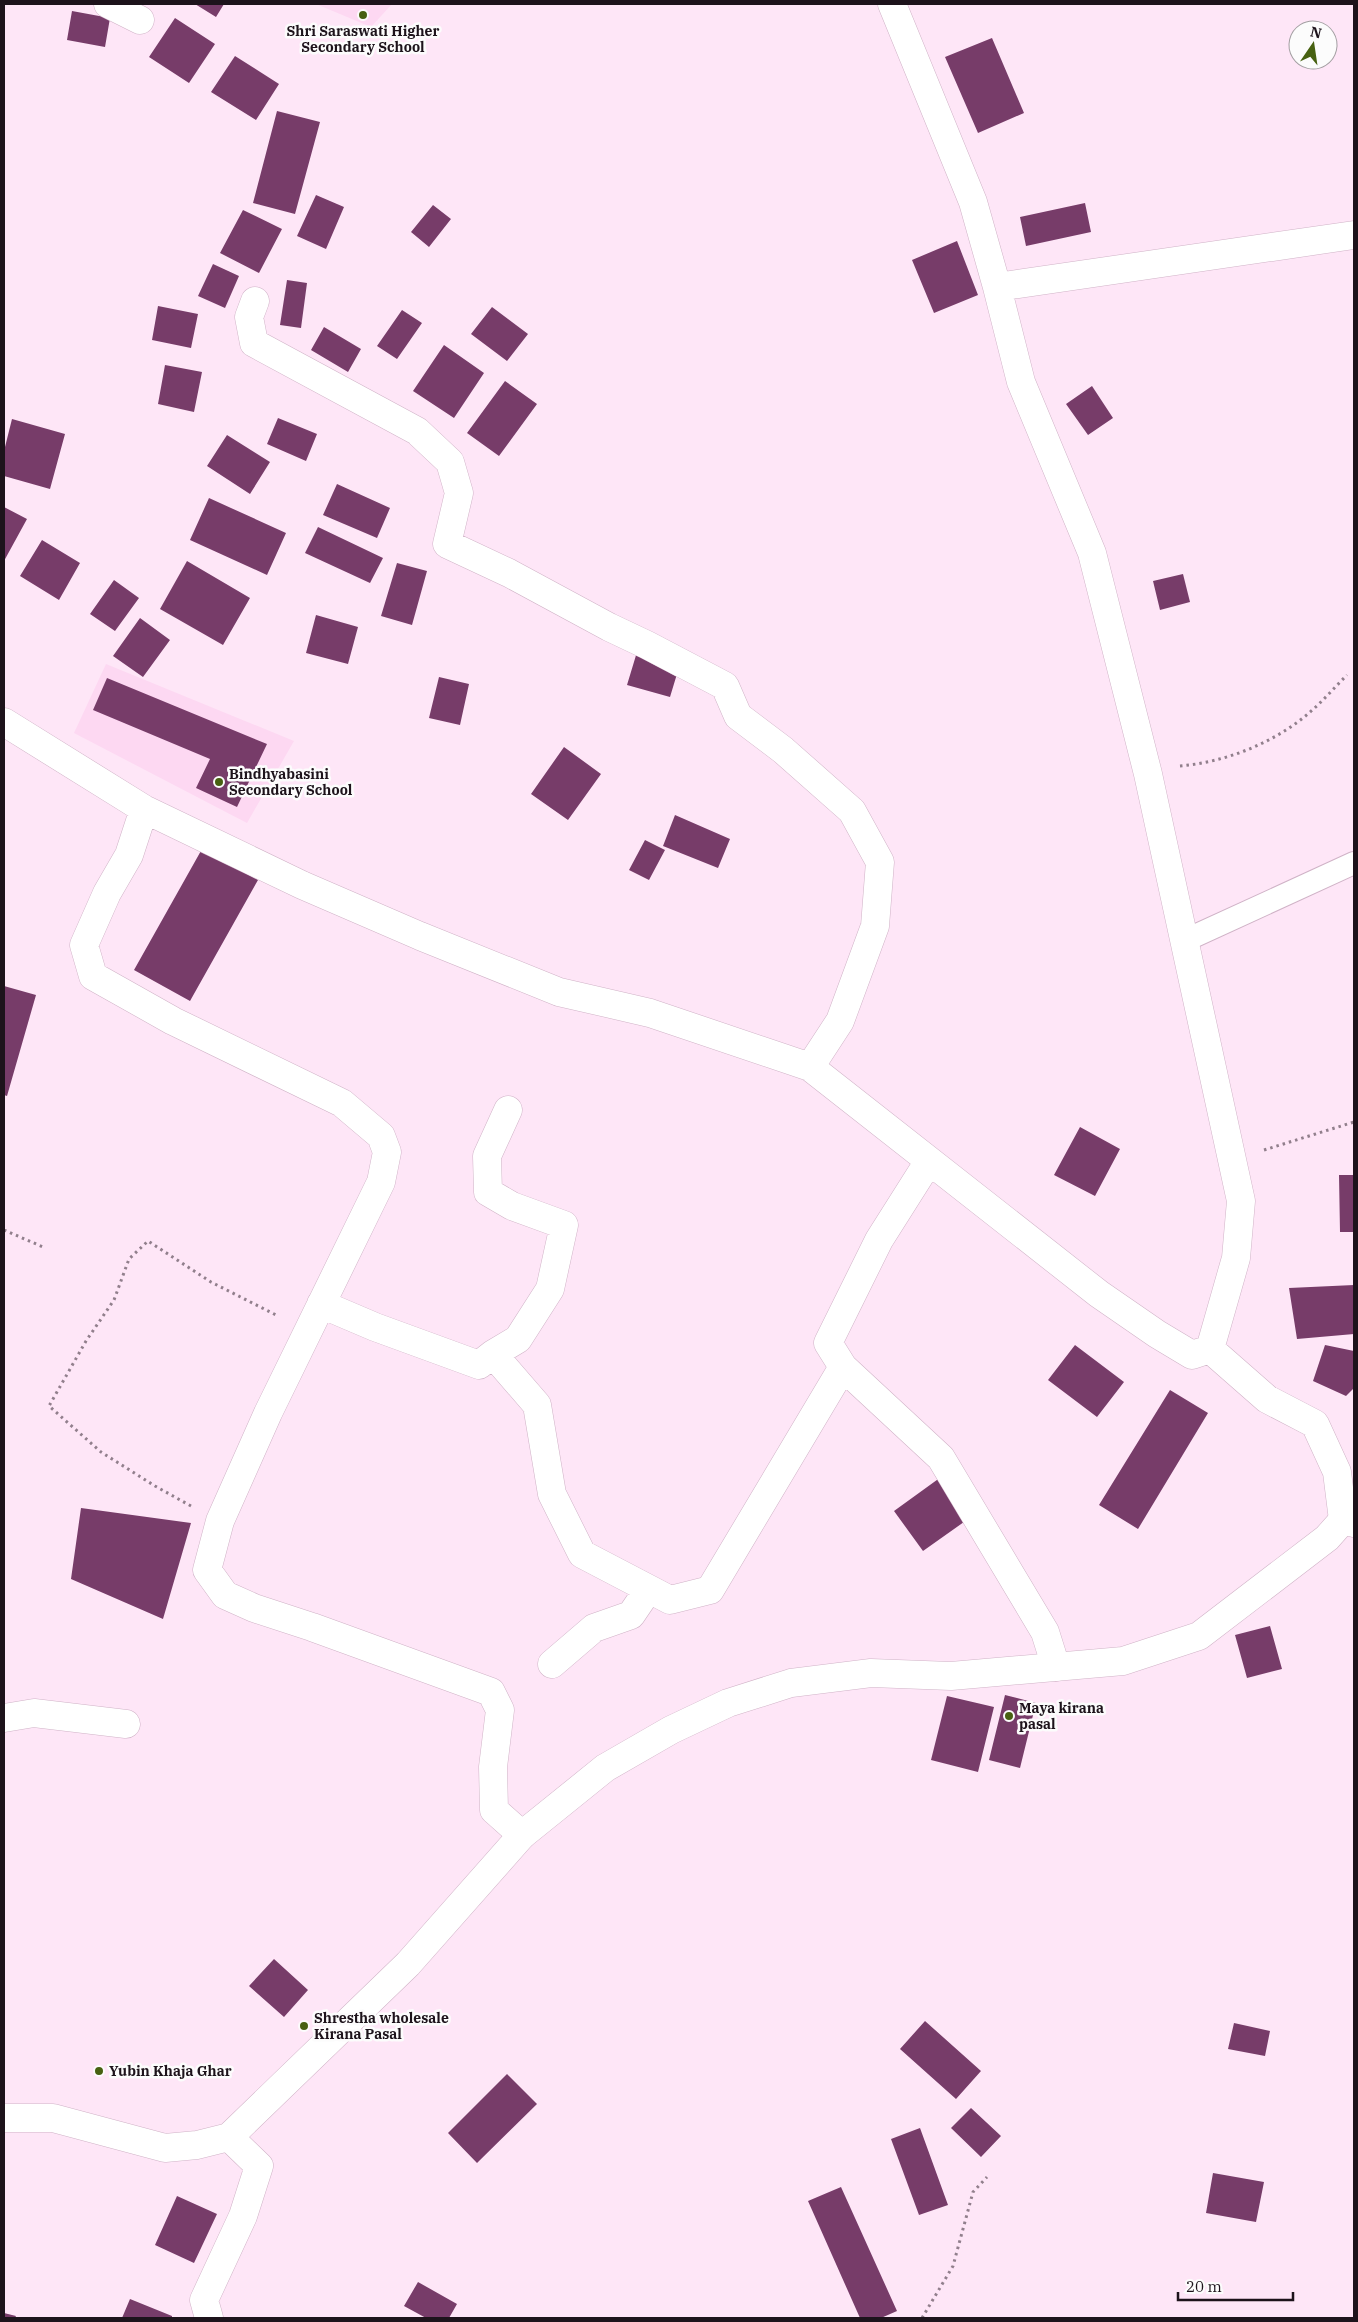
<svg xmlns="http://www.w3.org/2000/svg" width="1358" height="2322" font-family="'IBM Plex Serif',serif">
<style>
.built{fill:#fdd8f2}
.building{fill:#773c69}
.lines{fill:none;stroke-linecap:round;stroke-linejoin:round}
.service-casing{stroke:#d0b3c7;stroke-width:24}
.minor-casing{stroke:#d0b3c7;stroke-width:29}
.tertiary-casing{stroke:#d0b3c7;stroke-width:29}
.path{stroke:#917f8c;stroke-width:3;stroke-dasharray:2.5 4;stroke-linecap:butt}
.service{stroke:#fff;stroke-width:22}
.minor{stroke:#fff;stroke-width:28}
.tertiary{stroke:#fff;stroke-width:28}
.poi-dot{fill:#476111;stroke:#fcfcfc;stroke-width:2}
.labels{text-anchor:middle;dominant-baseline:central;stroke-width:5;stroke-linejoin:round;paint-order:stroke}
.poi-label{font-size:14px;font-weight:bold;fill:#1d131b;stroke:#fcfcfc;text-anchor:start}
</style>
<rect width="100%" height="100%" fill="#fee6f7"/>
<path class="built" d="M316 4H392L371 27Z
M106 664 294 741 247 823 74 733Z"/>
<path class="building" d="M195 4H224L216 17Z
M72 11 110 18 105 47 67 40Z
M175 18 215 44 189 83 149 57Z
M992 38 1024 113 978 133 945 57Z
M235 56 279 84 256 120 211 92Z
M277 111 320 122 295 214 253 203Z
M316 195 344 207 326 249 297 236Z
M1085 203 1091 232 1026 246 1020 217Z
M433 205 451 219 429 247 411 232Z
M243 210 282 229 259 273 220 253Z
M957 241 978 295 934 313 912 260Z
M213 264 239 276 225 308 198 296Z
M287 280 307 283 301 328 280 325Z
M158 306 198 314 191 348 152 340Z
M492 307 528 334 507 361 471 334Z
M402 310 422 323 397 359 377 346Z
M324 327 361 349 348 372 311 350Z
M444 345 484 373 454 418 413 391Z
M165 365 202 372 194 412 158 404Z
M505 381 537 404 499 456 467 433Z
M1092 386 1113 418 1088 435 1066 404Z
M278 418 317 434 306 461 267 444Z
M12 419 65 434 50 489 4 476V451Z
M227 435 270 462 250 494 207 466Z
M337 484 390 508 377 538 323 515Z
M209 498 286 533 267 575 190 540Z
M4 507 27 519 4 561Z
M318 527 383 558 370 583 305 553Z
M42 540 80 563 59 600 20 576Z
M187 561 250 598 223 645 160 609Z
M397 563 427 571 412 625 381 616Z
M1183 574 1190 602 1160 610 1153 581Z
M114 580 139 598 115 631 90 614Z
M316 615 358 627 348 664 306 653Z
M140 618 170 640 143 677 113 656Z
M637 652 680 664 670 697 627 685Z
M439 677 469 684 460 725 429 718Z
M107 678 267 744 237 807 196 788 210 759 93 710Z
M564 747 601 774 568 820 531 794Z
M675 815 730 839 718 868 663 846Z
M645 840 665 850 649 880 629 870Z
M202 849 258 880 190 1001 134 970Z
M4 986 36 995 7 1096 4 1095Z
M1080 1127 1120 1149 1095 1196 1054 1175Z
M1339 1175H1354V1232H1340Z
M1354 1285V1334L1297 1339 1289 1288Z
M1075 1345 1124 1382 1097 1417 1048 1380Z
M1325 1345 1354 1351V1388L1346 1396 1313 1381Z
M1170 1390 1208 1413 1138 1529 1099 1505Z
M941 1477 971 1517 923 1551 894 1511Z
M81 1508 191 1523 163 1619 71 1579Z
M1270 1626 1282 1669 1247 1678 1235 1635Z
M1005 1695 1036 1703 1020 1768 989 1760Z
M947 1696 994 1707 978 1772 931 1760Z
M274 1959 308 1990 284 2017 249 1986Z
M925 2021 981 2071 956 2099 900 2049Z
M1234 2023 1270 2031 1265 2056 1228 2049Z
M507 2074 537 2104 477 2163 448 2133Z
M971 2108 1001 2136 981 2157 951 2128Z
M920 2128 948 2205 919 2215 891 2139Z
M1213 2173 1264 2182 1256 2222 1206 2213Z
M841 2187 897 2311 881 2318H860L808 2201Z
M177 2196 217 2214 194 2263 155 2245Z
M418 2282 457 2304 449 2318H426L404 2306Z
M130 2299 172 2316V2318H122Z
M4 2313 16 2316 15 2318H4Z"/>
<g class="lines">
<g class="service-casing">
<path id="service" d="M1186 940 1354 863"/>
</g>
<g class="minor-casing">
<path id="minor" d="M108 4 140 20
M892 4 973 202 997 287 1354 235
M997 287 1021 382 1092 553 1148 774 1241 1201 1236 1258 1210 1349
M255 301 249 317 254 343 417 431 450 462 459 493 447 544 509 573 609 627 647 645 725 686 738 716 783 750 852 811 880 862 875 926 840 1021 810 1067
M4 722 144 809 302 885 420 936 559 992 650 1013 810 1067 1099 1294 1157 1334 1192 1355 1210 1349 1267 1399 1315 1424 1337 1472 1343 1520
M144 809 129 855 107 893 84 945 93 976 173 1021 342 1103 381 1136 387 1152 381 1182 268 1413 220 1521 207 1570 225 1595 254 1608 312 1627 491 1692 500 1710 493 1767 494 1810 522 1835
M929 1161 879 1240 828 1343 843 1367 941 1458 1045 1632 1056 1667
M321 1304 375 1327 479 1365 493 1354 518 1339 550 1289 564 1225 512 1206 488 1192 487 1156 508 1110
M493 1354 537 1405 552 1494 582 1554 670 1600 710 1590 843 1367
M552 1664 594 1628 631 1615 648 1590
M4 1718 34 1713 126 1724
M209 2318 204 2300 243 2216 259 2166 229 2137"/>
</g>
<g class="tertiary-casing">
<path id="tertiary" d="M4 2118H53L165 2148 197 2145 229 2137 408 1964 522 1835 605 1768 671 1730 728 1703 791 1683 871 1673 951 1676 1123 1661 1199 1636 1327 1538 1343 1520 1354 1523"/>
</g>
<path class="path" d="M1180 766C1226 762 1274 743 1309 713 1322 702 1334 688 1347 675
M1264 1150 1354 1122
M4 1230 43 1247
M191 1506 155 1486 101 1452 49 1406 86 1341 114 1300 129 1259 148 1241 211 1282 278 1316
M922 2318 953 2266 973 2192 987 2177"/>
<use href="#service" class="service"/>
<use href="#minor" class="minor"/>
<use href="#tertiary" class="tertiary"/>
</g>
<g class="poi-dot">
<circle cx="363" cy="15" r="5"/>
<circle cx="219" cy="782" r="5"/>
<circle cx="1009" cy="1716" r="5"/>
<circle cx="304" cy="2026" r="5"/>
<circle cx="99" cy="2071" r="5"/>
</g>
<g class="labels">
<g class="poi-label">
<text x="363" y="31" text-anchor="middle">Shri Saraswati Higher<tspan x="363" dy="16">Secondary School</tspan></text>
<text x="229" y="774">Bindhyabasini<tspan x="229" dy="16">Secondary School</tspan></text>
<text x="1019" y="1708">Maya kirana<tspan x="1019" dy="16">pasal</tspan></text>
<text x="314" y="2018">Shrestha wholesale<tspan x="314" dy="16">Kirana Pasal</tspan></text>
<text x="109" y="2071">Yubin Khaja Ghar</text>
</g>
</g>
<rect width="1358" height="2322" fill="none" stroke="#1d131b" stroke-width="10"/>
<g transform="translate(1313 45) rotate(13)"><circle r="24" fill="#fcfcfc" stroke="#a39fa2"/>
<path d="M0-4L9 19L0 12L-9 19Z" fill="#476111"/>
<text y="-8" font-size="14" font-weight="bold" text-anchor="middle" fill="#1d131b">N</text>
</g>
<path d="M1178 2292v8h115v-8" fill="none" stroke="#1d131b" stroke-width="2.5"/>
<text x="1186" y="2292" font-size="15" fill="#1d131b" stroke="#fcfcfc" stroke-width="4" paint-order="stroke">20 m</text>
</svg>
